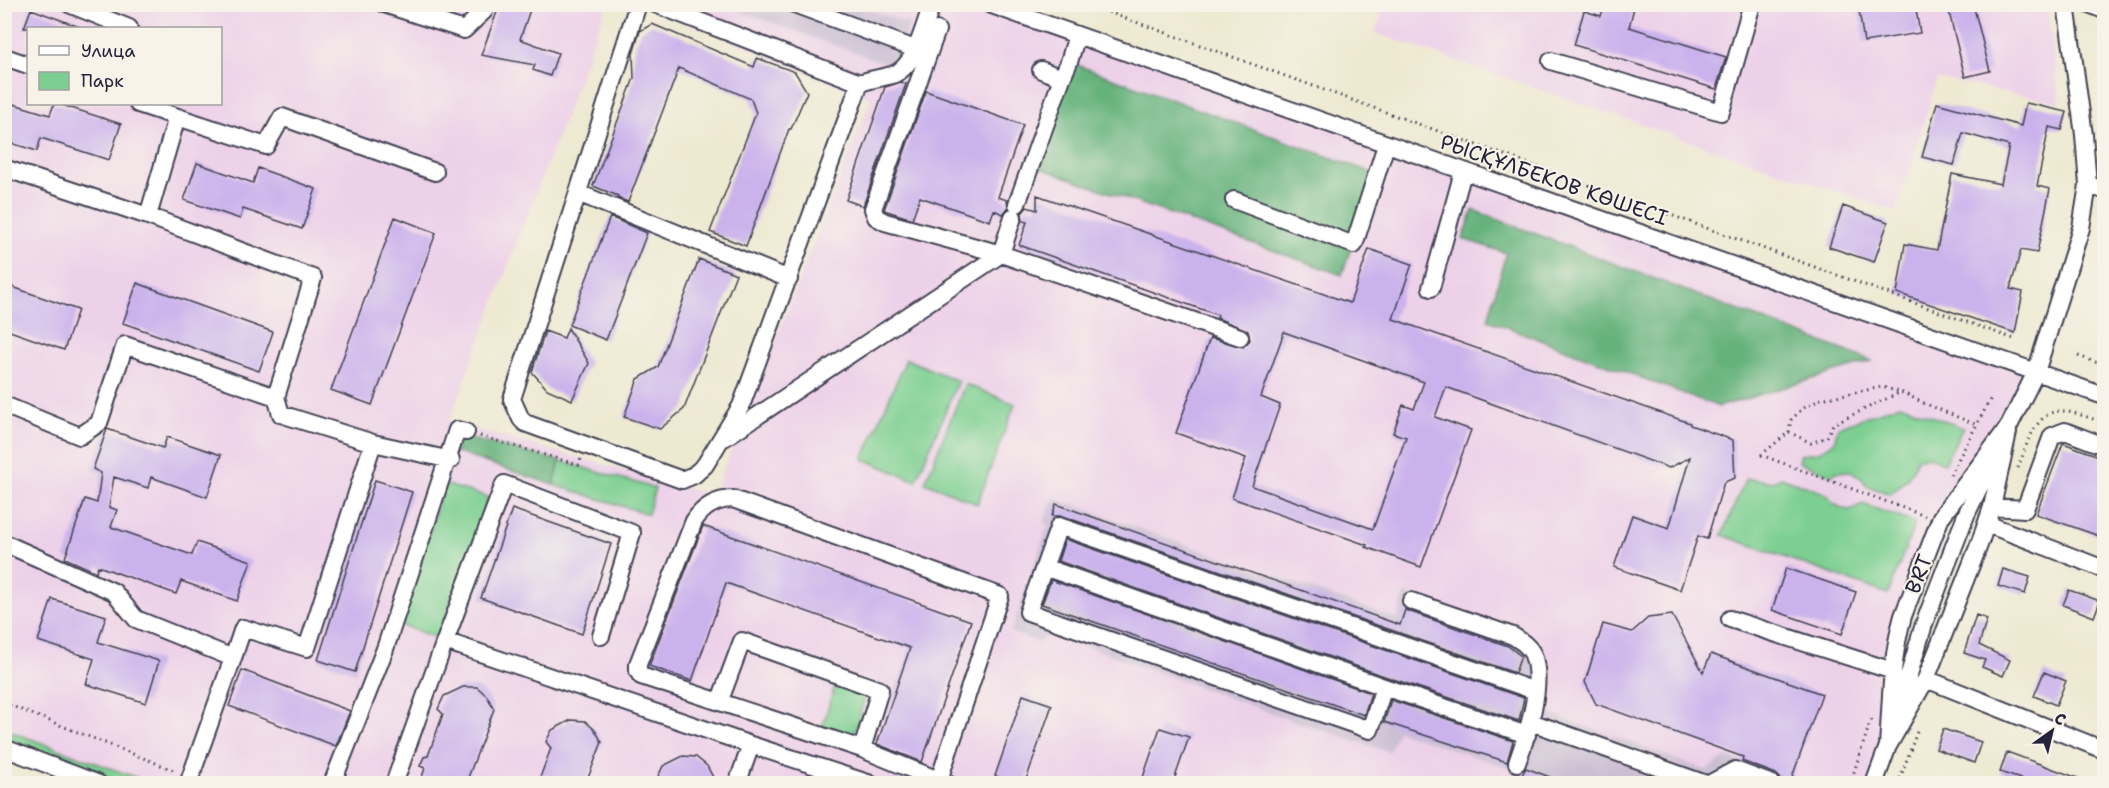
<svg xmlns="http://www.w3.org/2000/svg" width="2109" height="788" font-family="'Shantell Sans',sans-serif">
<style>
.built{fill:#edd1e9;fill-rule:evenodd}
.industrial{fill:#ccbfd4}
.green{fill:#7ccf91;stroke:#4f7866;stroke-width:1.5}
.forest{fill:#65b27b;stroke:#446a5b;stroke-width:1.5}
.building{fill:#cab3ec;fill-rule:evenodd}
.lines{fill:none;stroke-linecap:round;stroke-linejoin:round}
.minor-casing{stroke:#414052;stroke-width:20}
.path{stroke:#414052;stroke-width:3;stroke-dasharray:1.5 4.5;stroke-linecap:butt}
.minor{stroke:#fff;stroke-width:16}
.labels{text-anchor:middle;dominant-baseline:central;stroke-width:4.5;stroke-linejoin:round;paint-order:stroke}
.street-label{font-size:21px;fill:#22223b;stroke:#f7f3e8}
</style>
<rect width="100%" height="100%" fill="#f7f3e8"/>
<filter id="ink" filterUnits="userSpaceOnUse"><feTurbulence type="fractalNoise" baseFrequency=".0167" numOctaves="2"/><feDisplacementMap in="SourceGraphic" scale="12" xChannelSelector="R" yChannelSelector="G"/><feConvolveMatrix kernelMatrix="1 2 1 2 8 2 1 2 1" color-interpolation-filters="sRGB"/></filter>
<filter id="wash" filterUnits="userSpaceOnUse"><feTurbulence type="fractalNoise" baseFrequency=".008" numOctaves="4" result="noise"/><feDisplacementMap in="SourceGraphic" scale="24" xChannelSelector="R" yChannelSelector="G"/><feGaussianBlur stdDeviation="1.35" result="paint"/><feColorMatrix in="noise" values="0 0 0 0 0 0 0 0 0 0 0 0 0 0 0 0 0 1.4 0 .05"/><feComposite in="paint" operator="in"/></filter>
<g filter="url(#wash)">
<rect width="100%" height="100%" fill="#eee9d1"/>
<path class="built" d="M1384 4 2047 5 2060 103 1937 78 1897 212 1375 33Z
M4 5H607L449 422 713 495 871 99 646 5H989L2036 372 1941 517 1903 616 1874 783H99L5 748ZM28 28H220V104H28Z"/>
<path class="industrial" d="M723 5H855L910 24 895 67Z
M1057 499 1397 619 1405 594 1503 627 1533 643 1547 660 1546 712 1706 770 1726 757 1805 783H1521L1510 779 1514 770 1398 731 1389 752 1285 718 1053 634 1037 642 1011 632 1048 525 1044 523 1051 502Z"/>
<path class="green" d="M906 359 958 381 916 481 863 459Z
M965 384 1015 404 977 504 925 482Z
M1900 404 1963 428 1944 463 1928 456 1917 459C1912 475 1903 484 1890 494L1867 486 1861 477 1850 471 1837 472 1831 475 1799 462 1801 454 1819 452 1834 442 1838 427Z
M560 461 655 488 648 514 554 485Z
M1781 477 1827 494 1833 503 1843 509 1850 510 1863 504 1915 523 1888 594 1722 535 1746 478 1773 482Z
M444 484 488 497 465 567 437 638 401 625Z
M836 682 867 691 853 737 822 728Z
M4 729 151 783H120L5 738Z"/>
<path class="forest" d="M1069 62 1376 174 1342 275 1032 165Z
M1473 210 1872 361 1719 407 1488 320 1506 253 1463 239Z
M460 436 560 461 554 485 454 452Z"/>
<g id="blocks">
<path class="building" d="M500 4H532L520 39 558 53 550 76 533 70 535 65 481 55Z
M1605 4H1635L1629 27 1726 57 1716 89 1574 45 1584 11 1601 16Z
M1858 4H1915L1920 33 1864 42Z
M1947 4H1973L1990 71 1965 77Z
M31 9 80 27V28H24Z
M652 24 754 67 757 58 795 72 807 92 791 129H789L746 246 710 232 756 113 751 99 679 68 628 202 617 198 618 196 593 186 634 78 633 54 640 31Z
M901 82 906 84 863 206 846 200 885 87Z
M926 91 1023 125 998 197 1007 200 1008 208 1003 214 994 210 990 221 920 197 912 219 884 210Z
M4 101 50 115 54 104H59L121 124 109 160 41 138 37 151 4 141Z
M1937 103 2021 126 2026 103 2067 112 2062 130 2049 127 2037 186 2050 189 2037 253 2021 250 2010 289 2023 292 2015 333 1897 293 1905 244 1937 250 1952 174 2001 184 2009 146 1963 133 1954 165 1922 157Z
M197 163 253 183 258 168 316 189 302 229 243 209 240 219 184 200Z
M1037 195 1350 303 1369 249 1412 264 1393 319 1690 423V425L1733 440 1735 478 1724 482 1707 539 1698 536 1680 590 1614 567 1632 515 1669 528 1690 457 1669 468 1446 387 1435 417 1471 430 1421 567 1366 547 1367 545 1232 498 1246 458 1176 433 1210 338 1243 347 1250 340 1248 331 1217 318 1218 315 1019 245 1027 222 1023 221 1022 213 1027 207 1037 210ZM1284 332 1424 382 1414 409 1403 405 1393 433 1406 437 1373 529 1252 486 1280 405 1261 397Z
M1843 206 1888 222 1874 262 1829 247Z
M395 217 436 233 372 405 331 390Z
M610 217 647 233 606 340 569 325Z
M699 259 736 274 684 409 660 429 624 417 638 379 658 367Z
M137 283 273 332 259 371 123 323Z
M4 284 78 310 64 350 4 329Z
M568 328 589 363 572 400 547 389 532 372 545 331 564 338Z
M107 429 163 448 167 437 221 455 207 497 151 477 148 488 114 477 109 507 117 510 111 527 192 555 197 542 251 561 237 601 181 581 176 594 98 566 96 572 65 558 85 499 97 503 101 473 93 469Z
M2063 443 2104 458V529L2102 537 2036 514Z
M375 480 412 492 355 672 318 660Z
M1056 504 1400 625 1405 610 1508 646 1521 656 1515 673 1062 516H1052Z
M512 509 611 544 582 634 481 598Z
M703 526 971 621 922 762 877 744 910 648 726 583 692 681 649 666Z
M1065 539 1524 698 1519 721 1387 677 1058 561Z
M1786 568 1856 592 1842 634 1772 610Z
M2003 569 2030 577 2025 594 1998 586Z
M1051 580 1371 693 1364 715 1042 604Z
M2069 590 2100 601 2094 617 2063 605Z
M52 599 106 616 98 642 159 661 146 703 86 684 94 659 38 641Z
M1672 615 1703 672 1711 654 1822 694 1790 783H1782L1780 778 1776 774 1742 761 1743 757 1596 704 1585 682 1603 624 1632 632 1648 618Z
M1976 615 1987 619 1979 645 2010 660 2003 676 1982 667 1985 660 1964 653Z
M242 670 350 711 336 746 229 706Z
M2044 672 2066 681 2056 705 2034 696Z
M463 687H477L487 696 494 709 466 783H420L425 768 420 766 424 757 428 756 443 714 438 709 444 696Z
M1023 695 1052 705 1025 783H1016L995 776Z
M1391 700 1513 741 1507 762 1384 722Z
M571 720 585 721 595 730 602 742 586 783H538L551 748 546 742 552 730Z
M1160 728 1189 737 1173 783H1141Z
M1943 729 1981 742 1974 763 1936 749Z
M2007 752 2089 782V783H2032L2000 772Z
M683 756 696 757 707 766 716 783H655L663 766Z
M1526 768 1563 782V783H1531L1520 779Z"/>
</g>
</g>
<g filter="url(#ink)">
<use href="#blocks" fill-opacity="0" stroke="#414052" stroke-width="1.5"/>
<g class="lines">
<g class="minor-casing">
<path id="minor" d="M69 4 129 28
M384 4 464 30 484 11 486 4
M638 4 512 399 521 419 525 423 682 480 694 475 705 465 741 406 860 83 655 4
M794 4 915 49
M989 4 2104 396
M2089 4 2104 10
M937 30 873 209 876 217 885 222 1001 254
M5 57 28 65
M1551 61 1721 112 1752 4
M1041 70 1062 78
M860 83C871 79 881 78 892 75 915 68 924 26 932 4
M138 104 266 146 282 117 435 172
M4 168 148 216 313 278 276 397 125 345 99 423 80 436 4 405
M2088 185 2104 190
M578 193 789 279
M1234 200 1354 245 1386 145
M1017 204 1062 78 1069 62 1077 35
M148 216 177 117
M1013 217 1001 254 1240 337
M1431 288 1463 172
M276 397 281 414 373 443 451 460
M724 438 1001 254
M1992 507 2025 509 2052 436 2065 431 2104 446
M1987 524 2104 569
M4 543 114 592 136 619 233 658 188 784
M1044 567 1384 687 1527 735
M1411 601 1513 636C1521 641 1529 646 1533 655 1544 685 1527 735 1517 763
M1730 619 1893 671
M445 641 504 484 632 533 601 636
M233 658 243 628 307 648 373 443
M1926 679 2104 750
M1384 687 1370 730 1028 612 1059 526 1535 691
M720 700 742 641 880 690 862 749
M1897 715 1924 624 1966 515 1992 461
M1531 722 1706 784
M751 745 871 784
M1888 746C1891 702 1891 658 1903 616L1941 517 2009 426 2036 372 2081 228 2088 185 2084 135 2066 4
M4 748 99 784
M939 780 1000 596 733 499C717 499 703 507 694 521L638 664V671L641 676 862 749 948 784
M332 784 385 649 457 430 466 432
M394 784 445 641 751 745 737 784
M1709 784 1735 770 1772 784
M1874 784 1888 746 1926 679 1979 545 1992 507 2008 432"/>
</g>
<path class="path" d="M1086 4 2017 340
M2078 356 2104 365
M1789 432 1791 420 1802 409 1821 399 1882 387 1900 392
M480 436 579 465 581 459
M1761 455 1789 432 1811 443 1827 437 1833 424 1901 392 1926 404 1977 425
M1761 455 1925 516
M2018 468C2026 448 2035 410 2062 411 2076 412 2091 419 2104 422
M1950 475 1992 396
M4 703 176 771
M1850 784 1872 717
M1898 784 1918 729"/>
<use href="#minor" class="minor"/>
</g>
</g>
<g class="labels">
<g class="street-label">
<text transform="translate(1554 180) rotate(19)">РЫСҚҰЛБЕКОВ КӨШЕСІ</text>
<text transform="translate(1919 574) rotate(-69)">BRT</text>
</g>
</g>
<rect width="2109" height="788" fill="none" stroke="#f7f3e8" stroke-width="24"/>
<rect x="27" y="27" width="195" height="78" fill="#f7f3e8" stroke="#a29fa3" stroke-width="1.5"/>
<rect x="39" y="46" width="30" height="9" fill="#ffffff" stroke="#a29fa3" stroke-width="1.5"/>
<text x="81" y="57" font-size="18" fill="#22223b">Улица</text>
<rect x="39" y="72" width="30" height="18" fill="#7ccf91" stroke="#a29fa3" stroke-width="1.5"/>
<text x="81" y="87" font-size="18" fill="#22223b">Парк</text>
<g transform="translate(2052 731) rotate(34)" stroke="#f7f3e8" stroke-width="4.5" paint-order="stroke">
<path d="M0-4.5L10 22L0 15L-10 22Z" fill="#22223b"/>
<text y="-9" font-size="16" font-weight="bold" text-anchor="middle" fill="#22223b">С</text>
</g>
</svg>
